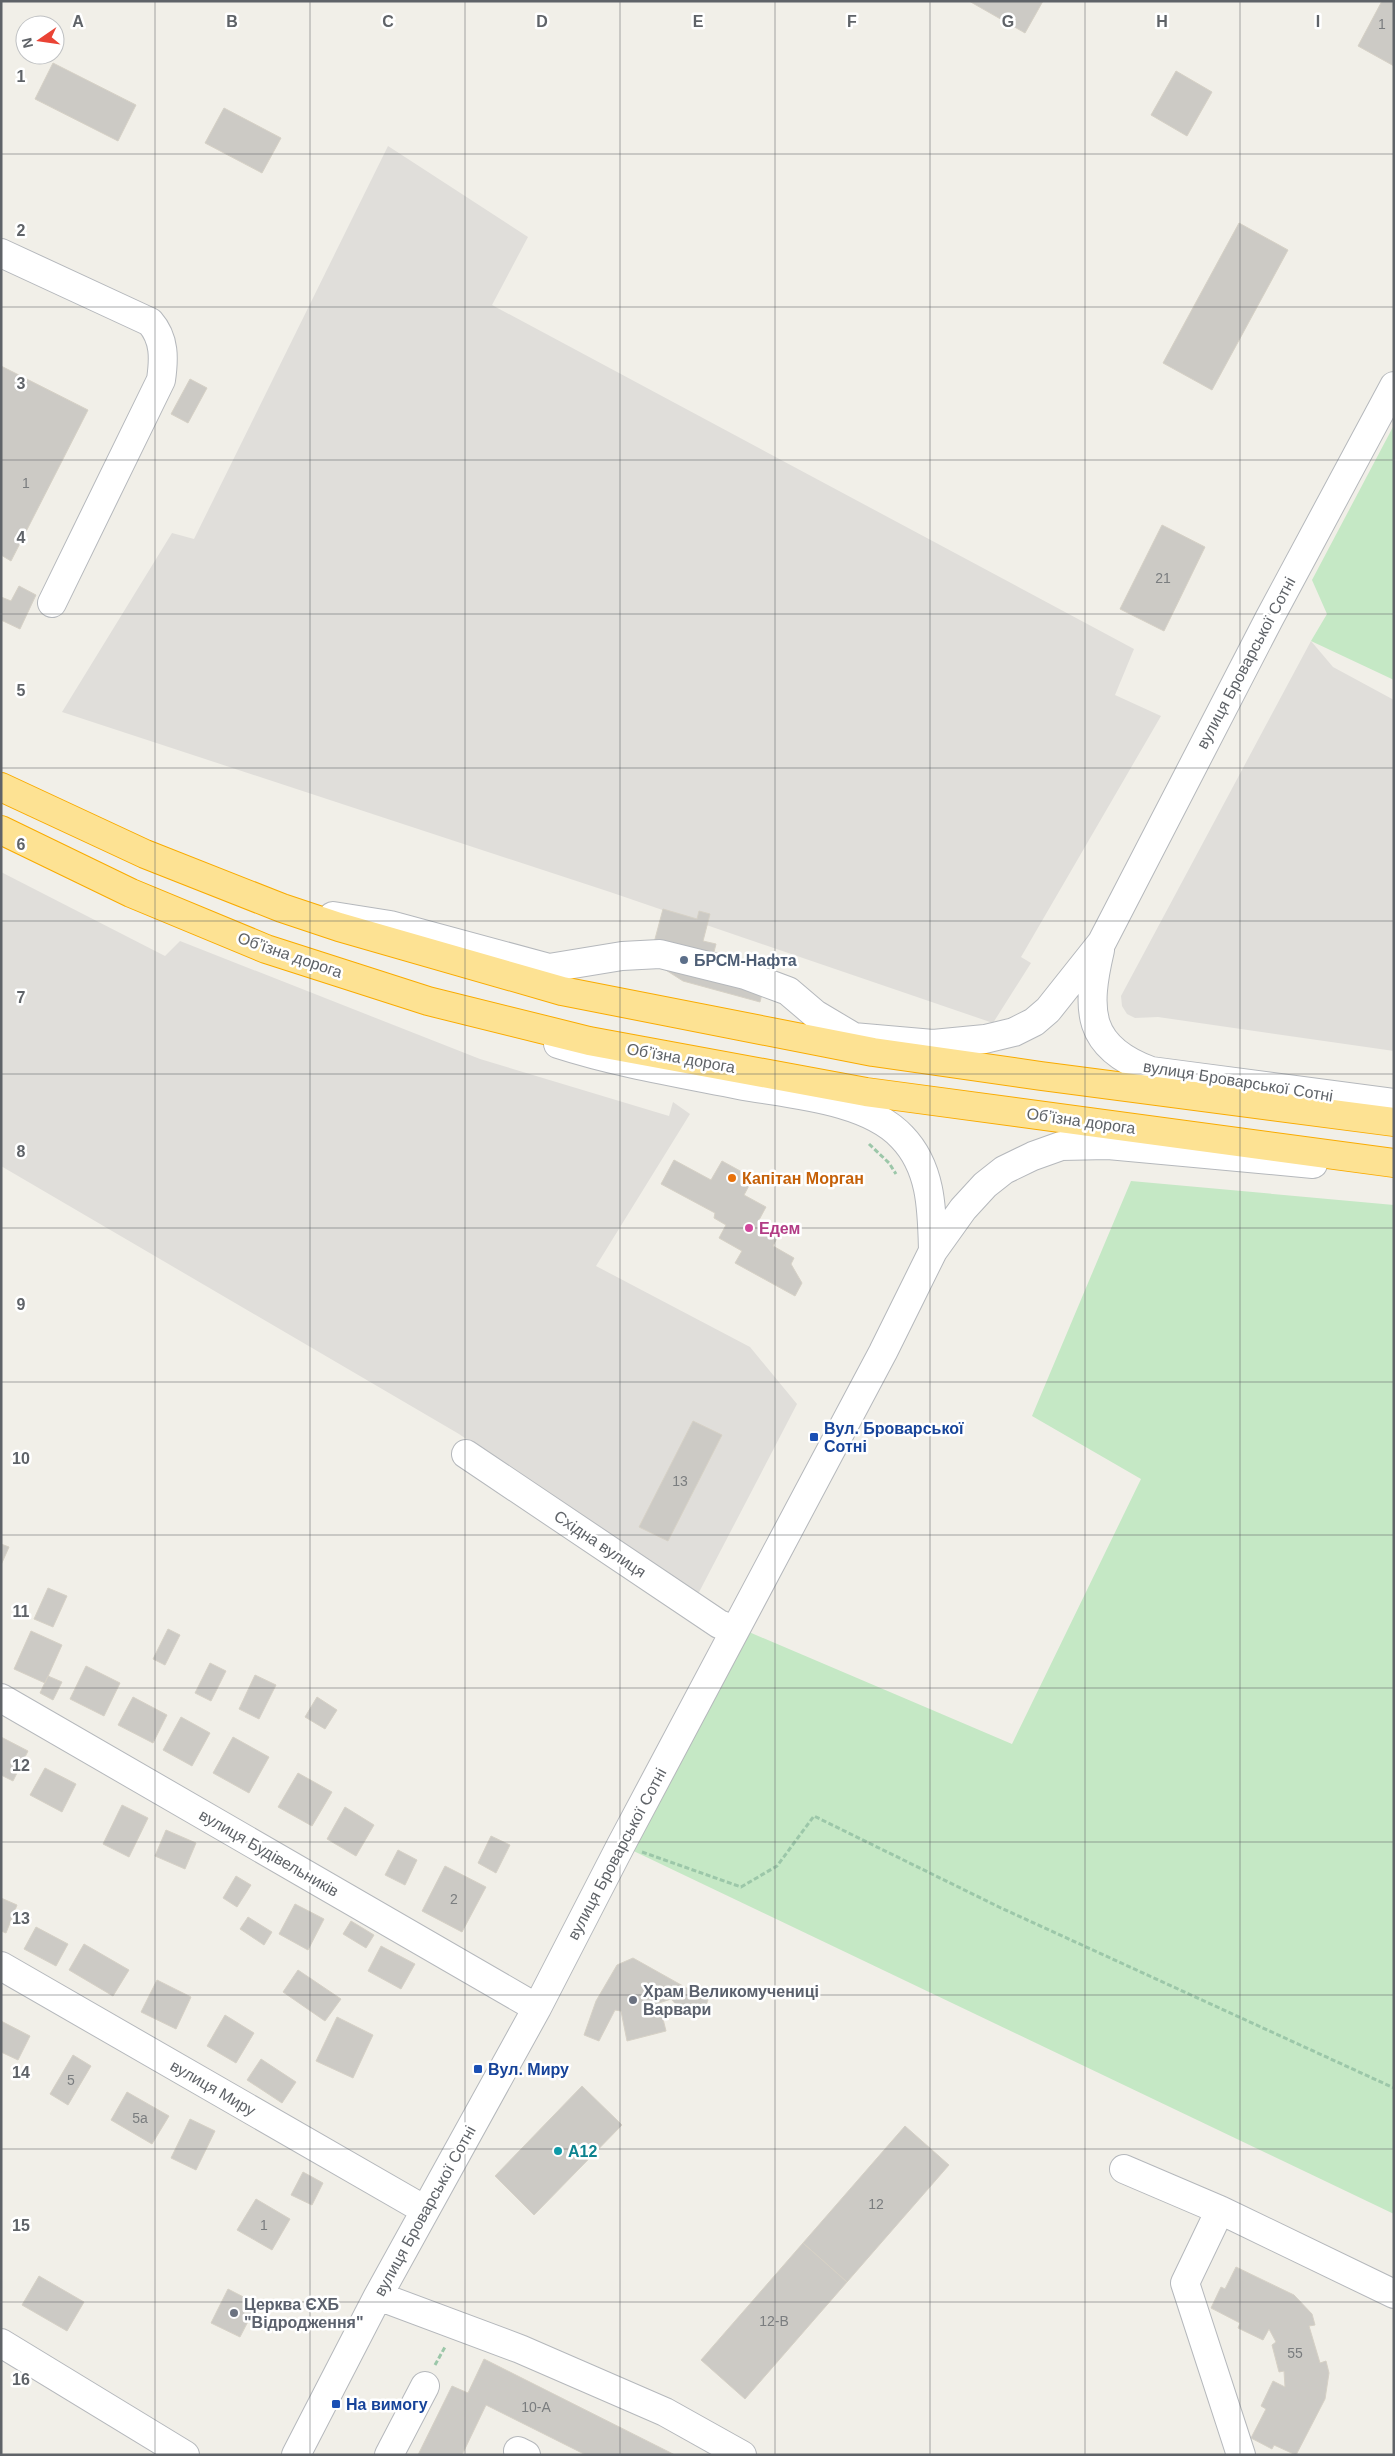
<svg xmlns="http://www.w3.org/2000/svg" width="1395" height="2456" font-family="Arial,sans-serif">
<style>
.industrial{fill:#e0deda}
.green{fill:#c5e8c5}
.building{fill:#cccac5;stroke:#d6d1c6}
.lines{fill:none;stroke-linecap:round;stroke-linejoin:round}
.minor-casing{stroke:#b5b8bc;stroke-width:30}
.highway-casing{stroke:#f9ab00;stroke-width:30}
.path{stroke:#9cc7a9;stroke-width:3;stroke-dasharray:5 2.5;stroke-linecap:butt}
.minor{stroke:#fff;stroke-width:28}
.highway{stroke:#fde293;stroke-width:28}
.grid{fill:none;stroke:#5f6368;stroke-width:1;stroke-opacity:0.55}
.service-dot{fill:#5c6f8a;stroke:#fff;stroke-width:2}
.food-dot{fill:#e8710a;stroke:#fff;stroke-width:2}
.hotel-dot{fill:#d1479c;stroke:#fff;stroke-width:2}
.transit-dot{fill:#1a4fb4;stroke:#fff;stroke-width:2}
.worship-dot{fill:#6b7280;stroke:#fff;stroke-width:2}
.culture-dot{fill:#0f9aa8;stroke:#fff;stroke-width:2}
.labels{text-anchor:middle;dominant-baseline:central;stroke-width:5;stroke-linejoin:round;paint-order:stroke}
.number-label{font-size:14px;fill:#7a7d7f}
.street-label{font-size:16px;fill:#5f6368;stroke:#fff}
.service-label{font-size:16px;font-weight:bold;fill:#4e5e75;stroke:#fff;text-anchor:start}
.food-label{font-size:16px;font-weight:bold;fill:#c56008;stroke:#fff;text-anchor:start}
.hotel-label{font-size:16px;font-weight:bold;fill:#b23c85;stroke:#fff;text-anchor:start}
.transit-label{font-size:16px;font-weight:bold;fill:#164399;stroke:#fff;text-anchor:start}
.worship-label{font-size:16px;font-weight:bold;fill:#5b616d;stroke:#fff;text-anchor:start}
.culture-label{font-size:16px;font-weight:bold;fill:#0d838f;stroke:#fff;text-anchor:start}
.grid-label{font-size:16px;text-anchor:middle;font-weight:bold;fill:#5f6368;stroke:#fff;stroke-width:5;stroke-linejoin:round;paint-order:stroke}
</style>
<rect width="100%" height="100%" fill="#f1efe8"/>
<path class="industrial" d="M388 146 528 237 492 305 1134 649 1115 695 1161 716 1021 957 1031 963 993 1023 610 892 62 712 172 533 194 539Z
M1311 641 1333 667 1394 700V1051L1158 1017 1135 1018 1127 1014 1122 1006 1121 996Z
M1 872 165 956 180 941 480 1059 669 1116 673 1102 690 1114 596 1266 750 1347 797 1404 696 1598 459 1434 1 1166Z"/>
<path class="green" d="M1394 425V680L1311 641 1327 614 1312 580Z
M1131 1181 1394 1205V2214L621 1845 749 1632 1012 1744 1141 1479 1032 1416Z"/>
<path class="building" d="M969 1H1043L1025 33Z
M1382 1H1394V66L1358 46Z
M53 63 136 105 118 141 35 99Z
M1176 71 1212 92 1187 136 1151 115Z
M224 108 281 138 262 173 205 143Z
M1239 223 1288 250 1212 390 1163 363Z
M1 366 88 410 11 561 1 555Z
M190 379 207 388 188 423 171 414Z
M1162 525 1205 547 1164 631 1120 609Z
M19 586 36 595 20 629 1 620V597L11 601Z
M663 909 697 919 699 911 710 914 703 941 716 944 710 967 765 982 760 1002 683 981 661 967 651 954Z
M674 1160 711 1180 722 1161 753 1178 744 1195 766 1207 759 1220 780 1232 773 1246 794 1258 791 1264 802 1283 795 1296 735 1263 742 1251 719 1238 726 1225 714 1218 715 1213 661 1184Z
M693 1421 722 1435 668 1541 639 1527Z
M1 1544 9 1547 1 1565Z
M48 1588 67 1596 53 1627 34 1619Z
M168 1629 180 1635 165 1665 153 1659Z
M31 1631 62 1645 45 1683 14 1669Z
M210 1663 226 1671 211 1701 195 1693Z
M86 1666 120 1683 104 1716 70 1699Z
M255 1675 276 1685 259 1719 239 1709Z
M48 1676 62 1682 53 1700 40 1693Z
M133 1697 167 1715 153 1743 118 1725Z
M317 1697 337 1710 325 1729 305 1717Z
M181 1717 210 1733 192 1766 163 1750Z
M1 1737 28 1751 13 1781 1 1775Z
M233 1737 269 1757 249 1793 213 1773Z
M45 1768 76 1784 62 1812 30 1795Z
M298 1773 332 1792 312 1826 278 1807Z
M122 1805 148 1818 129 1857 103 1844Z
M345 1807 374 1825 356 1856 327 1839Z
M166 1830 196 1843 185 1869 155 1856Z
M491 1836 510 1845 496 1873 478 1863Z
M398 1850 417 1860 405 1885 385 1875Z
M445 1866 486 1887 462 1932 422 1911Z
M236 1876 251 1885 237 1907 223 1898Z
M1 1898 17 1905 6 1933 1 1931Z
M295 1904 324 1919 308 1950 279 1934Z
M248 1917 272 1932 264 1945 240 1929Z
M351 1921 374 1935 366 1948 343 1934Z
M36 1927 68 1944 56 1966 24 1949Z
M84 1944 129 1970 113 1996 69 1970Z
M381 1946 415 1964 401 1989 368 1971Z
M633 1958 708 2000 705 2008 687 2016 671 1999 659 2003 666 2031 627 2041 621 2011 615 2010 599 2041 584 2035 596 2001 617 1965Z
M298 1970 341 1999 325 2021 283 1992Z
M157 1980 191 1997 176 2029 141 2012Z
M225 2015 254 2033 236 2063 207 2046Z
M337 2017 373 2035 353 2078 316 2061Z
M1 2021 30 2036 18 2060 1 2052Z
M73 2055 91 2066 68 2105 50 2094Z
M261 2059 296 2082 282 2103 247 2080Z
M582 2086 622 2125 534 2215 495 2176Z
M127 2092 169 2116 152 2144 111 2120Z
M190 2119 215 2131 196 2170 171 2158Z
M905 2126 949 2165 847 2282 803 2243Z
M303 2172 323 2183 312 2205 291 2195Z
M256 2199 290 2219 272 2250 237 2230Z
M803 2243 847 2282 745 2399 701 2360Z
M1236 2267 1294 2295 1312 2314 1315 2325 1309 2326 1320 2363 1326 2361 1329 2373 1325 2399 1296 2455 1274 2445 1272 2449 1251 2438 1266 2409 1261 2406 1273 2381 1285 2387 1284 2371 1279 2372 1272 2345 1276 2342 1269 2329 1263 2340 1238 2328 1240 2323 1211 2308 1221 2287 1225 2289Z
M39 2276 84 2302 67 2331 22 2305Z
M228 2289 257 2304 240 2337 211 2323Z
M484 2359 675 2455H586L486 2405 462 2455H418L452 2386 468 2393Z"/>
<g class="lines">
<g class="minor-casing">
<path id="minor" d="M1 253 150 322C165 339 164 359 161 380L52 603
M333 916 390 925 549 968 622 956 660 954 745 975 788 991 815 1014 852 1036
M1100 950C1086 1010 1086 1047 1151 1071L1394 1103
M830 1035 933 1044 985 1039 1014 1032 1034 1022 1048 1010 1102 942 1269 619 1394 386
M558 1044C617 1063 678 1073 739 1085 788 1094 867 1099 902 1137 932 1168 932 1211 933 1251
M466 1454 719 1624 735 1630
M1 1698 537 2008
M1 1966 425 2210
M1124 2169 1220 2210 1394 2294
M1220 2210 1185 2283 1241 2455
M378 2296 520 2349 665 2412 742 2455
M1 2343 185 2455
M518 2451 526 2455
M296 2455 378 2296 537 2008 621 1845 883 1352 933 1251 963 1209 985 1185 1004 1170 1033 1156 1061 1146 1108 1145 1313 1164
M389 2455 425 2386"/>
</g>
<g class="highway-casing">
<path id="highway" d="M1 787 145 854 282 908 339 927 562 991 873 1052 1041 1076 1394 1122
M1 830 131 893 266 949 428 1001 589 1041 866 1092 1394 1163"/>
</g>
<path class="path" d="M869 1144 889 1163 896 1174
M642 1852 741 1887 777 1866 814 1816 999 1907 1394 2088
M435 2365 445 2347"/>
<use href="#minor" class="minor"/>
<use href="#highway" class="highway"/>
</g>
<path class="grid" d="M155 1V2455M310 1V2455M465 1V2455M620 1V2455M775 1V2455M930 1V2455M1085 1V2455M1240 1V2455M1 154H1394M1 307H1394M1 460H1394M1 614H1394M1 768H1394M1 921H1394M1 1074H1394M1 1228H1394M1 1382H1394M1 1535H1394M1 1688H1394M1 1842H1394M1 1995H1394M1 2149H1394M1 2302H1394"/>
<circle class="service-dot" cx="684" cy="960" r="5"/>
<circle class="food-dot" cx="732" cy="1178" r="5"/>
<circle class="hotel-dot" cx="749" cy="1228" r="5"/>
<g class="transit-dot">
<rect x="809" y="1432" width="10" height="10" rx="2.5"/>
<rect x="473" y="2064" width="10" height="10" rx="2.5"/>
<rect x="331" y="2399" width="10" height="10" rx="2.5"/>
</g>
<g class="worship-dot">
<circle cx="633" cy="2000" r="5"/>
<circle cx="234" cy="2313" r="5"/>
</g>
<circle class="culture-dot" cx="558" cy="2151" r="5"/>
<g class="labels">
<g class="number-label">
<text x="1382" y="24">1</text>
<text x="26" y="483">1</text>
<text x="1163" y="578">21</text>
<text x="680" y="1481">13</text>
<text x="454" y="1899">2</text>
<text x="71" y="2080">5</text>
<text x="140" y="2118">5а</text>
<text x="876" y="2204">12</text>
<text x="264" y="2225">1</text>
<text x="774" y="2321">12-В</text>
<text x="1295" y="2353">55</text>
<text x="536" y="2407">10-А</text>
</g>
<g class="street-label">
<text transform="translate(1246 663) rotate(-62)">вулиця Броварської Сотні</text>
<text transform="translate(290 955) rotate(19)">Обʼїзна дорога</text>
<text transform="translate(681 1058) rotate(10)">Обʼїзна дорога</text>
<text transform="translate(1238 1081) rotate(9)">вулиця Броварської Сотні</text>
<text transform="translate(1081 1121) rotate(8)">Обʼїзна дорога</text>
<text transform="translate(600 1544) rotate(34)">Східна вулиця</text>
<text transform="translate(269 1853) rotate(30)">вулиця Будівельників</text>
<text transform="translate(617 1854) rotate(-62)">вулиця Броварської Сотні</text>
<text transform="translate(213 2088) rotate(30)">вулиця Миру</text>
<text transform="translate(425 2211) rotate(-61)">вулиця Броварської Сотні</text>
</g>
<g class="service-label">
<text x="694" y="960">БРСМ-Нафта</text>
</g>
<g class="food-label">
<text x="742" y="1178">Капітан Морган</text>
</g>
<g class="hotel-label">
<text x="759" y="1228">Едем</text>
</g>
<g class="transit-label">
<text x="824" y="1428">Вул. Броварської<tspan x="824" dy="18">Cотні</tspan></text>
<text x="488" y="2069">Вул. Миру</text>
<text x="346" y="2404">На вимогу</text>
</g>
<g class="worship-label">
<text x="643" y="1991">Храм Великомучениці<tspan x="643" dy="18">Варвари</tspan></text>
<text x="244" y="2304">Церква ЄХБ<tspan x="244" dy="18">"Відродження"</tspan></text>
</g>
<g class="culture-label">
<text x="568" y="2151">А12</text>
</g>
</g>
<g class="grid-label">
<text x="78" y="27">A</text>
<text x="232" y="27">B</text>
<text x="388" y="27">C</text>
<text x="542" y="27">D</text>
<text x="698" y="27">E</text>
<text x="852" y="27">F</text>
<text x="1008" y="27">G</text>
<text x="1162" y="27">H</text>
<text x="1318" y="27">I</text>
<text x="21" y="82">1</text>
<text x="21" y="236">2</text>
<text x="21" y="389">3</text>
<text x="21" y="543">4</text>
<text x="21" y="696">5</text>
<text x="21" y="850">6</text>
<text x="21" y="1003">7</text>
<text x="21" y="1157">8</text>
<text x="21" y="1310">9</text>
<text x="21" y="1464">10</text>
<text x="21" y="1617">11</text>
<text x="21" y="1771">12</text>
<text x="21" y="1924">13</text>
<text x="21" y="2078">14</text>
<text x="21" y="2231">15</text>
<text x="21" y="2385">16</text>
</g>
<rect width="1395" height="2456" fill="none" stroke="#5f6368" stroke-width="5"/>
<g transform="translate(40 40) rotate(257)"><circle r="24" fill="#ffffff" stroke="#bfc1c3"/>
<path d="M0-4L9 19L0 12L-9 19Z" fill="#ea4335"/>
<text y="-8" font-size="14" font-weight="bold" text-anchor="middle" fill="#5f6368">N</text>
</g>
</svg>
